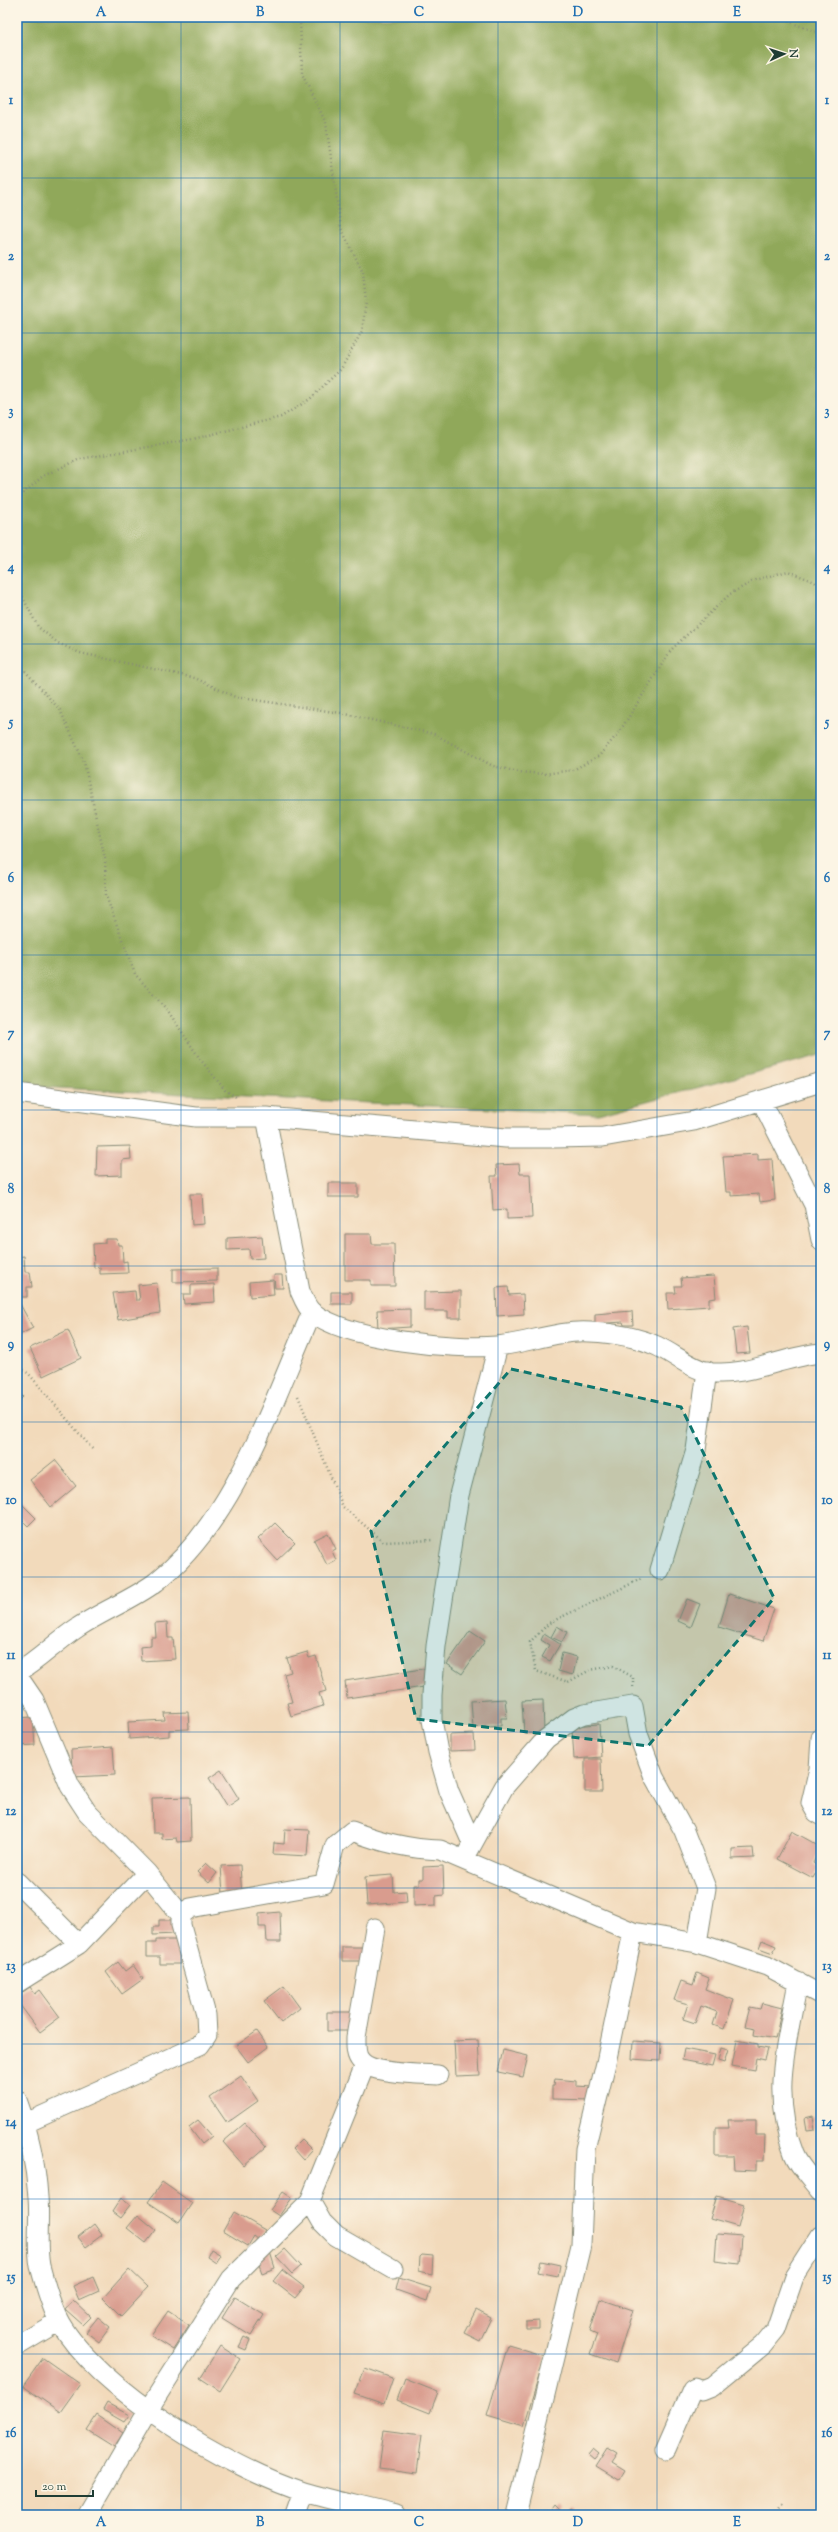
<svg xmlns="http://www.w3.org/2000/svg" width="838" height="2532" font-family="'Sorts Mill Goudy',serif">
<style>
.forest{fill:#90a85a;stroke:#587247}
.building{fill:#d99c8e}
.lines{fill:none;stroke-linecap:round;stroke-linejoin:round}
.minor-casing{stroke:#888c78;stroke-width:21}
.path{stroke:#888c78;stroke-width:2.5;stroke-dasharray:1 3;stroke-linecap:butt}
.minor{stroke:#fff;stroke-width:19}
.marked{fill:#0f766e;fill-opacity:0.2;stroke:#0f766e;stroke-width:3;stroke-dasharray:8 5;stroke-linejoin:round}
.grid{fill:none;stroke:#1f6fb2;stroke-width:1;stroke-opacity:0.55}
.neatline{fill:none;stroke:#1f6fb2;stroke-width:1.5}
.grid-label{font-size:13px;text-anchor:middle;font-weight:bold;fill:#1f6fb2}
</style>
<rect width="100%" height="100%" fill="#fcf5e5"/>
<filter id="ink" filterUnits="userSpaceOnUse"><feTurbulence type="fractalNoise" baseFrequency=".025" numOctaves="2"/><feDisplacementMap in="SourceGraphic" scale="8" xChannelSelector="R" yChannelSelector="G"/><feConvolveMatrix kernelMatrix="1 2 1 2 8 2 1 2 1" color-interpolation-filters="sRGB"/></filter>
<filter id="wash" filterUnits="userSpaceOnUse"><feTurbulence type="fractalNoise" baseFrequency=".012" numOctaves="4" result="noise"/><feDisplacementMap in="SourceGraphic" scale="16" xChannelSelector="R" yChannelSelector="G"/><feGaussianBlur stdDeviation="0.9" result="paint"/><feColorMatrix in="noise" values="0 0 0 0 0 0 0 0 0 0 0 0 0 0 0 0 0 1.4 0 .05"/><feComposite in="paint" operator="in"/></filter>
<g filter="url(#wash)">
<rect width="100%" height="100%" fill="#f2dabb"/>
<path class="forest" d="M17 17H821V1055L598 1114 17 1086Z"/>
<g id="blocks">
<path class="building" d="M130 1146 131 1159 122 1160V1175L96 1176 97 1147Z
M758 1154V1160L772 1159 775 1200 760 1202 759 1194 731 1196V1192H726L723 1156Z
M519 1164 520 1174H530L532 1218 507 1219V1209L493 1210 491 1176H497L496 1165Z
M328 1183H358V1197H328Z
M190 1194H202L204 1224 192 1225Z
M345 1234H371L372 1244H394L395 1286H371V1280H345Z
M262 1236 264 1258 250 1259 249 1249 227 1250V1238Z
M105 1239H117L118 1245H122L123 1262 127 1261 128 1273 100 1274V1267L94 1268 93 1244 105 1243Z
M24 1256 25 1272H30L32 1287H27V1297H17V1257Z
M217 1268V1281L173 1282V1269Z
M274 1275H282L283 1288H275Z
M714 1276 716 1298 709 1299V1306L668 1309 667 1293H676L675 1286H682L681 1278Z
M273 1280 274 1295 250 1297 249 1282Z
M157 1283 160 1313 118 1320 113 1293 135 1291 136 1300H140L138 1285Z
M214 1284 215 1302 184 1304 183 1294H191V1285Z
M508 1287 509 1295 523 1294 524 1314 497 1316 496 1288Z
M461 1291V1318H448V1311H424V1292Z
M331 1292H352V1304H331Z
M20 1304 33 1328 17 1336V1305Z
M410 1309V1327L378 1329 377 1310Z
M632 1311 633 1325H624L623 1322 595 1324V1314Z
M747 1327 750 1353 736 1354 733 1329Z
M68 1330 81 1358 43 1376 30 1348Z
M17 1390 23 1397 17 1403Z
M55 1460 76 1486 51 1507 30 1480Z
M21 1503 36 1518 28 1526 17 1515V1507Z
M275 1523 295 1543 277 1560 258 1539Z
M328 1533 336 1549 332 1551 336 1560 327 1565 314 1540Z
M729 1594 774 1609 763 1641 719 1627Z
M687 1599 700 1604 691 1627 678 1621Z
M167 1622 168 1638H173L175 1659 141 1661 140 1647 151 1646V1637H156L155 1623Z
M557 1626 567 1632 562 1642 551 1637Z
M470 1631 485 1641 462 1674 447 1664Z
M544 1634 560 1644 550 1661 542 1657 549 1645 541 1640Z
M307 1652 309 1658 316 1656 326 1691 319 1693 323 1706 291 1716 287 1703 292 1702 284 1674 291 1672 287 1658Z
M562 1653 577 1657 573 1675 558 1671Z
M428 1668 431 1686 347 1698 345 1681Z
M505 1699 507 1718H501V1726L473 1728 471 1701Z
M543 1700 544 1733 524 1734 522 1701Z
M188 1712 189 1729 169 1730V1736L129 1739 128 1722 165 1720 164 1713Z
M33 1717 35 1745 17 1746V1718Z
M599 1724 601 1757 574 1759 572 1726Z
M474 1734 475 1750 450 1751V1735Z
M113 1747 115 1775 72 1777 71 1750Z
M585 1759H601L602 1792H585Z
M221 1770 239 1799 227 1807 209 1778Z
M190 1797 191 1841 177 1842 176 1838 162 1839V1833H153L152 1798Z
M285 1829 309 1830 307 1856 273 1854 274 1843 284 1844Z
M792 1831 821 1847 813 1863 819 1867 813 1878 777 1859Z
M753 1848 754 1858 732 1859V1849Z
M206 1863 217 1873 209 1883 197 1872Z
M240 1865 242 1898 223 1894 221 1866Z
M443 1866 444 1895 436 1896V1905L414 1906V1885H419V1879H423V1867Z
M393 1875 394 1892 406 1891 407 1902 367 1905 365 1877Z
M280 1912 281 1942H267L266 1927H259V1914Z
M159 1920H176V1934L153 1935V1927H159Z
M156 1940H180V1964H160V1957H147V1943H156Z
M762 1940 776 1946 773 1953 759 1948Z
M342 1947H366V1961H342Z
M118 1962 125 1971 133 1965 143 1979 122 1994 106 1972Z
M697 1973 709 1978 705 1989 734 2000 724 2029 713 2025 717 2012 701 2006 695 2023 683 2019 688 2004 674 2000 681 1981 693 1985Z
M284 1986 300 2008 281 2023 264 2001Z
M30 1987 35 1994 40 1990 60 2017 40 2032 17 2001V1996Z
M762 2003 782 2008 775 2039 754 2035 755 2028 745 2026 750 2007 760 2009Z
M327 2012H355V2031H327Z
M257 2031 268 2047 248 2062 236 2046Z
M478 2040 480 2075 456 2076 454 2041Z
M737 2040 758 2044V2047L768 2049 765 2060 756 2058 754 2070 732 2066Z
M633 2041 661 2043 660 2061 632 2059Z
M721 2048 728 2050 724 2063 718 2061Z
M684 2049 715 2055 712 2066 682 2060Z
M503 2050 528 2056 523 2077 498 2072Z
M241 2076 258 2101 227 2123 210 2098Z
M555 2079 576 2081V2086L592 2087V2100L552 2099V2086H554Z
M813 2116 815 2129 807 2130 805 2118Z
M198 2120 212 2136 202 2144 189 2127Z
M727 2120H756V2135H765L764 2161H756V2171L734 2170 733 2156H715V2128H728Z
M245 2123 266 2147 244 2166 223 2142Z
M302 2140 312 2150 303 2160 293 2149Z
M162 2182 192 2203 179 2223 148 2202Z
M283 2192 292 2198 279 2216 270 2210Z
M717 2196 744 2204 738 2227 710 2219Z
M121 2198 130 2205 120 2218 112 2212Z
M234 2212 265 2230 259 2240 254 2236 248 2246 223 2231Z
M138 2215 156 2230 146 2243 127 2228Z
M94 2224 102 2235 86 2247 78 2237Z
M717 2234 742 2236 740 2264 715 2261Z
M211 2249 221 2255 216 2263 207 2257Z
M285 2249 301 2266 292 2274 276 2257Z
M270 2252 275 2268 262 2273 256 2256Z
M422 2255 433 2256 432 2274 419 2271 420 2257Z
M541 2261 560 2265 558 2276 538 2272Z
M129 2269 148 2287 121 2316 103 2298Z
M282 2270 304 2287 295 2298 273 2281Z
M93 2277 99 2291 79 2300 73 2286Z
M399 2278 431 2288 427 2301 396 2290Z
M235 2297 264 2315 251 2336 222 2318Z
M600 2299 633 2310 616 2363 590 2354 597 2334 590 2331Z
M73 2300 91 2317 83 2325 65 2309Z
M476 2310 491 2318 480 2341 464 2333Z
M168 2311 189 2325 173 2350 151 2336Z
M98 2317 110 2327 99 2342 86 2332Z
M539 2321V2329H526V2322Z
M244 2337 250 2340 246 2350 239 2347Z
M508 2345 545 2356 524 2426 487 2415Z
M220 2346 240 2359 220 2391 200 2378Z
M43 2358 80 2384 60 2412 23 2386Z
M365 2368 393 2378 384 2404 355 2394Z
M405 2379 438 2392 430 2413 397 2400Z
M107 2403 129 2415 124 2422 103 2410Z
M97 2415 123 2433 114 2447 87 2430Z
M384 2430 422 2435 417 2473 379 2468Z
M594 2448 600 2453 595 2459 589 2454Z
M608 2448 618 2454 612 2463 625 2471 619 2481 596 2467Z
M557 2504 561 2508 555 2515H549Z
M572 2508 581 2515H566Z"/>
</g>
</g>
<g filter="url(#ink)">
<use href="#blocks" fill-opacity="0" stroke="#888c78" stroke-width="1"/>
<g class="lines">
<g class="minor-casing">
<path id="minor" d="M17 1093 196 1117H266L506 1138H554L603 1137 694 1121 821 1082
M761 1100 814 1205 821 1240
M266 1117 300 1291C303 1298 307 1308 312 1312 347 1340 454 1350 497 1346 529 1343 557 1330 590 1332 613 1333 635 1336 657 1346 674 1354 690 1368 708 1372 744 1378 785 1356 821 1353
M660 1570 696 1450 707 1371
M17 1673C39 1660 56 1642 77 1628 102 1611 132 1600 156 1582 236 1519 272 1402 312 1312
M17 1675 34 1700 70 1786 87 1812 147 1873 181 1915
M821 1738 819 1769 811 1803 816 1812 821 1815
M472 1843 449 1791 438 1752 432 1720V1695L436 1646 459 1495 498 1346
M468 1852 504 1787 546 1739 574 1718 584 1714 633 1706 638 1734 654 1777 684 1831 706 1888 697 1943
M17 1882 79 1944
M375 1928 356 2037C356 2045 355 2055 361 2061 371 2074 421 2074 438 2075
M798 1982C787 2043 770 2094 794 2154 799 2167 813 2180 821 2191
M17 1983 79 1944 147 1873
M17 2100C28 2130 36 2165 38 2197 40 2219 36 2245 40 2266 44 2281 52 2309 60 2323 100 2391 229 2468 304 2492 334 2501 365 2507 395 2515
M26 2123 200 2045 207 2035 206 2015 181 1925V1915L190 1908 324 1884 335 1845 352 1831C380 1842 409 1849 440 1850L633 1932 697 1943 767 1966 821 1995
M310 2201 322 2222 336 2236 393 2269
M17 2346 59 2321
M666 2449 692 2390 695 2388 702 2391 712 2387 763 2345 776 2329 794 2277 821 2235
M87 2515 148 2410 231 2279 310 2201 365 2065
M295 2515 303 2492
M516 2515 581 2245 585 2149 606 2063 633 1932"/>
</g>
<path class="path" d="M777 17 821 34
M17 499 43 476 80 459 193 439 281 417 310 399 341 369 362 331 366 301 363 272 341 228 326 123 302 74 300 17
M17 586 38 627 58 643 80 653 195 678 235 697 341 713 434 734 493 766 519 772 544 774 573 770 599 756 620 731 671 650 730 594 755 580 788 571 815 582 821 588
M17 662 60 710 84 762 105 859 106 896 135 974 168 1011 200 1059 225 1090 236 1097
M17 1365 29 1374 94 1451
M298 1396 343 1507 384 1542 434 1540
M633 1687V1677L613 1666 590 1670 568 1682 536 1671 530 1642 549 1623 643 1578
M774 2515 782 2503"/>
<use href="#minor" class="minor"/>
</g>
</g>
<path class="marked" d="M511 1369 681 1407 774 1598 648 1746 416 1719 371 1531Z"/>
<path class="grid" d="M181 17V2515M340 17V2515M498 17V2515M657 17V2515M17 178H821M17 333H821M17 488H821M17 644H821M17 800H821M17 955H821M17 1110H821M17 1266H821M17 1422H821M17 1577H821M17 1732H821M17 1888H821M17 2044H821M17 2199H821M17 2354H821"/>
<rect width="838" height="2532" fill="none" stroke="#fcf5e5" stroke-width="44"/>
<g transform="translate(784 54) rotate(87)" stroke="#fcf5e5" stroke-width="3" paint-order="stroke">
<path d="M0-3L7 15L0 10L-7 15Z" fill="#1f3d34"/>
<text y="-6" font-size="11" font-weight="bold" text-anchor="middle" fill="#1f3d34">N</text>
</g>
<path d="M36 2490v6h57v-6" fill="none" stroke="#1f3d34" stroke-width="2"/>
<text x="42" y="2490" font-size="12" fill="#1f3d34" stroke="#fcf5e5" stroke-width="3" paint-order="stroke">20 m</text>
<rect x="22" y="22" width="794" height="2488" class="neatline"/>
<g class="grid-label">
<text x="101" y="16">A</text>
<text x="260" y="16">B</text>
<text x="419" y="16">C</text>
<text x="578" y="16">D</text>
<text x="737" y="16">E</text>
<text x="11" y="104">1</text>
<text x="827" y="104">1</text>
<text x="11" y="260">2</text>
<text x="827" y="260">2</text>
<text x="11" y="415">3</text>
<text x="827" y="415">3</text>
<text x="11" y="571">4</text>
<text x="827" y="571">4</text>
<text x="11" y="726">5</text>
<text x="827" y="726">5</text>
<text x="11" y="882">6</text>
<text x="827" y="882">6</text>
<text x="11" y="1037">7</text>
<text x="827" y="1037">7</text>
<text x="11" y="1193">8</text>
<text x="827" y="1193">8</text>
<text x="11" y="1348">9</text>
<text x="827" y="1348">9</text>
<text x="11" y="1504">10</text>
<text x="827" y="1504">10</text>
<text x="11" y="1659">11</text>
<text x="827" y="1659">11</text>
<text x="11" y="1815">12</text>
<text x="827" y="1815">12</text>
<text x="11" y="1970">13</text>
<text x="827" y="1970">13</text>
<text x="11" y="2126">14</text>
<text x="827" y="2126">14</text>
<text x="11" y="2281">15</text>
<text x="827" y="2281">15</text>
<text x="11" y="2437">16</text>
<text x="827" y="2437">16</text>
<text x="101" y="2526">A</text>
<text x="260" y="2526">B</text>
<text x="419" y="2526">C</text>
<text x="578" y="2526">D</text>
<text x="737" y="2526">E</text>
</g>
</svg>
